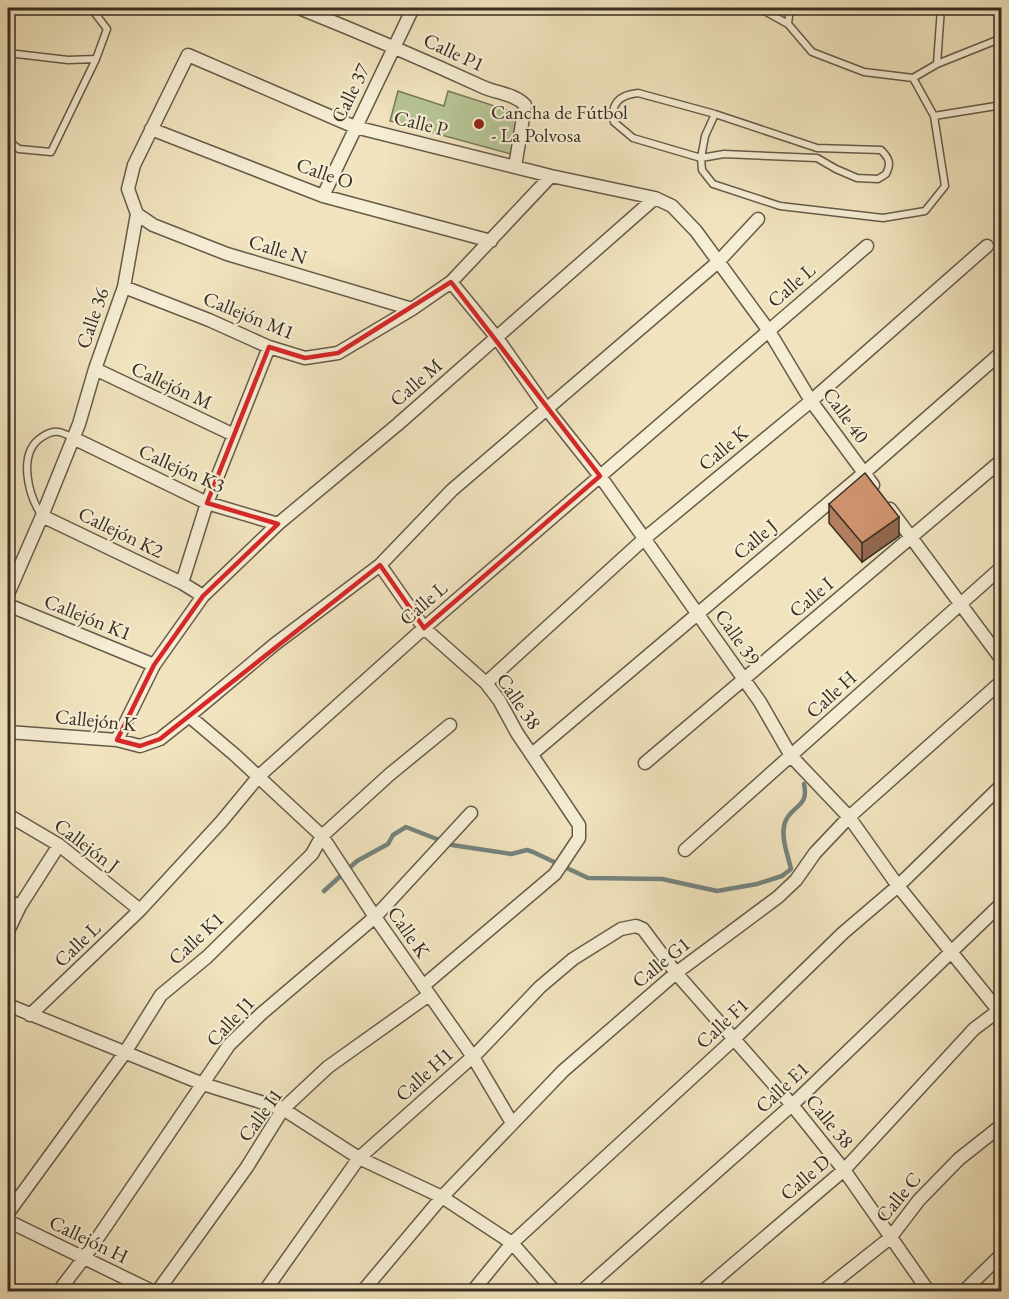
<svg xmlns="http://www.w3.org/2000/svg" width="1009" height="1299" font-family="'EB Garamond',serif">
<style>
.green{fill:#b6c494;stroke:#77795b;stroke-width:1.5}
.lines{fill:none;stroke-linecap:round;stroke-linejoin:round}
.stream{stroke:#75837e;stroke-width:4.5}
.lane-casing{stroke:#665b49;stroke-width:9}
.street-casing{stroke:#665b49;stroke-width:15}
.lane{stroke:#f5edd4;stroke-width:6}
.street{stroke:#f5edd4;stroke-width:12}
.wall{fill:#b37e5f;stroke:#382e22;stroke-width:1.5}
.shaded-wall{fill:#92674e;stroke:#382e22;stroke-width:1.5}
.building{fill:#d0936f;stroke:#382e22;stroke-width:1.5}
.marked{fill:none;stroke:#d62828;stroke-width:4.5;stroke-linejoin:round}
.poi-dot{fill:#8f2418;stroke:#f5edd4;stroke-width:2}
.labels{text-anchor:middle;dominant-baseline:central;stroke-width:4.5;stroke-linejoin:round;paint-order:stroke}
.street-label{font-size:20px;fill:#382e22;stroke:#f5edd4}
.poi-label{font-size:20px;fill:#382e22;stroke:#f5edd4;text-anchor:start}
</style>
<rect width="100%" height="100%" fill="#f0e3bd"/>
<filter id="stains"><feTurbulence type="fractalNoise" baseFrequency=".00333" numOctaves="4"/><feColorMatrix values="0 0 0 0 .2 0 0 0 0 .09 0 0 0 0 .02 0 0 0 .5 -.17"/></filter>
<radialGradient id="worn" r=".72"><stop offset=".6" stop-color="#630" stop-opacity="0"/><stop offset="1" stop-color="#630" stop-opacity=".3"/></radialGradient>
<path class="green" d="M398 91 444 106 448 91 519 114 511 154 390 121Z"/>
<g class="lines">
<path class="stream" d="M324 891 357 861 388 844 393 835 406 827 452 845 511 854 527 850 533 852 588 878 662 879 717 891 757 884 782 876 791 869C788 855 779 834 786 820 794 804 809 807 804 784"/>
<g class="lane-casing">
<path id="lane" d="M759 8 788 24 790 8
M788 24 812 52 864 72 913 78 937 64 1002 38
M8 53 68 60 96 59
M937 64 941 8
M715 114 705 136 701 158 633 138 614 122C610 103 620 95 638 93L715 114 817 148 881 150C890 159 891 164 886 174L878 179 857 178 836 169 817 158 724 154 701 158 702 170 713 184 780 206 883 218 925 211 945 186 934 116 913 78
M934 116 1002 105
M8 141 19 149 51 152 96 59 107 29 91 8
M42 516C28 495 17 453 42 437 54 429 61 431 73 438"/>
</g>
<g class="street-casing">
<path id="street" d="M299 8C361 33 422 59 483 87 496 93 515 94 525 105L515 167
M151 129 323 196 491 241
M323 196 413 8
M137 214 153 225 227 254 412 309
M451 282 497 338 546 408 600 476 760 702 791 756 849 817 898 886 998 1010
M124 287 209 320 269 347 305 358 338 353 412 309 451 282 551 176
M95 369 234 435
M73 438 207 503 278 524
M890 509 1002 660
M42 516 182 583
M380 565 424 628 486 683 499 700 517 733 579 825V838L555 874 423 986
M8 594 42 516 79 424 95 369 124 287 137 214 128 189 134 165 188 55 355 127 551 176 655 198 672 206 696 231 769 331 811 401 873 485
M203 596 278 524 397 425 655 198
M8 605 154 665
M486 683 644 539 811 401 987 246
M189 716 275 644 380 565 452 490 718 262 758 219
M8 732 117 740 140 746 160 739 189 716 235 755 322 836 375 917 473 1057 512 1123
M117 740 154 665 203 596 182 583 207 503 269 347
M532 754 864 473 1002 352
M645 763 1002 460
M8 815 59 845 140 910
M685 850 1002 567
M8 901 20 906
M8 931 20 906 59 845
M8 1005 203 1084 283 1109 359 1158 442 1197 512 1243 555 1292
M30 1015 140 910 221 822 259 776 424 628 867 246
M8 1213 124 1054 161 995 207 957 312 854 322 836 389 775 450 725
M8 1221 154 1292
M58 1292 84 1258 229 1045 261 1014 375 917 471 813
M157 1292 247 1167 283 1109 328 1067 429 995
M264 1292 359 1158 478 1052 540 987 573 959 621 929 636 926 643 929 676 973 792 1105 844 1170 929 1292
M362 1292 442 1197 563 1071 676 973 778 897 796 880 815 853 849 817 1002 681
M472 1292 512 1243 734 1039 843 933 898 886 1002 785
M581 1292 792 1105 1002 903
M701 1292 844 1170 974 1029 1002 1008
M822 1292 890 1238 919 1200 959 1159 1002 1125
M963 1292 1002 1254"/>
</g>
<use href="#lane" class="lane"/>
<use href="#street" class="street"/>
</g>
<path class="wall" d="M829 504 899 536 862 562 829 523Z"/>
<path class="shaded-wall" d="M899 517V536L862 562V543Z"/>
<path class="building" d="M865 473 899 517 862 543 829 504Z"/>
<path class="marked" d="M451 282 600 476 424 628 380 565 160 739 140 746 117 740 154 665 203 596 278 524 207 503 269 347 305 358 338 353Z"/>
<circle class="poi-dot" cx="479" cy="124" r="6"/>
<g class="labels">
<g class="street-label">
<text transform="translate(454 52) rotate(25)">Calle P1</text>
<text transform="translate(350 93) rotate(-64)">Calle 37</text>
<text transform="translate(421 123) rotate(14)">Calle P</text>
<text transform="translate(325 173) rotate(19)">Calle O</text>
<text transform="translate(278 249) rotate(17)">Calle N</text>
<text transform="translate(791 285) rotate(-41)">Calle L</text>
<text transform="translate(249 315) rotate(22)">Callejón M1</text>
<text transform="translate(92 318) rotate(-71)">Calle 36</text>
<text transform="translate(416 382) rotate(-41)">Calle M</text>
<text transform="translate(172 385) rotate(25)">Callejón M</text>
<text transform="translate(846 415) rotate(54)">Calle 40</text>
<text transform="translate(723 448) rotate(-40)">Calle K</text>
<text transform="translate(182 468) rotate(24)">Callejón K3</text>
<text transform="translate(121 532) rotate(26)">Callejón K2</text>
<text transform="translate(755 539) rotate(-40)">Calle J</text>
<text transform="translate(811 597) rotate(-40)">Calle I</text>
<text transform="translate(423 603) rotate(-41)">Calle L</text>
<text transform="translate(88 617) rotate(22)">Callejón K1</text>
<text transform="translate(738 637) rotate(55)">Calle 39</text>
<text transform="translate(831 694) rotate(-42)">Calle H</text>
<text transform="translate(519 701) rotate(56)">Calle 38</text>
<text transform="translate(96 720) rotate(6)">Callejón K</text>
<text transform="translate(87 845) rotate(37)">Callejón J</text>
<text transform="translate(409 932) rotate(55)">Calle K</text>
<text transform="translate(196 938) rotate(-43)">Calle K1</text>
<text transform="translate(77 944) rotate(-44)">Calle L</text>
<text transform="translate(661 962) rotate(-39)">Calle G1</text>
<text transform="translate(230 1021) rotate(-47)">Calle J1</text>
<text transform="translate(722 1023) rotate(-43)">Calle F1</text>
<text transform="translate(424 1074) rotate(-42)">Calle H1</text>
<text transform="translate(782 1087) rotate(-43)">Calle E1</text>
<text transform="translate(260 1115) rotate(-54)">Calle I1</text>
<text transform="translate(830 1121) rotate(51)">Calle 38</text>
<text transform="translate(805 1177) rotate(-41)">Calle D</text>
<text transform="translate(898 1197) rotate(-50)">Calle C</text>
<text transform="translate(89 1239) rotate(26)">Callejón H</text>
</g>
<g class="poi-label">
<text x="491" y="112">Cancha de Fútbol<tspan x="491" dy="23">- La Polvosa</tspan></text>
</g>
</g>
<rect width="1009" height="1299" fill="none" stroke="#f0e3bd" stroke-width="30"/>
<rect x="9" y="9" width="991" height="1281" fill="none" stroke="#382e22" stroke-width="3"/>
<rect x="15" y="15" width="979" height="1269" fill="none" stroke="#382e22" stroke-width="1.5"/>
<rect width="100%" height="100%" filter="url(#stains)"/>
<rect width="100%" height="100%" fill="url(#worn)"/>
</svg>
